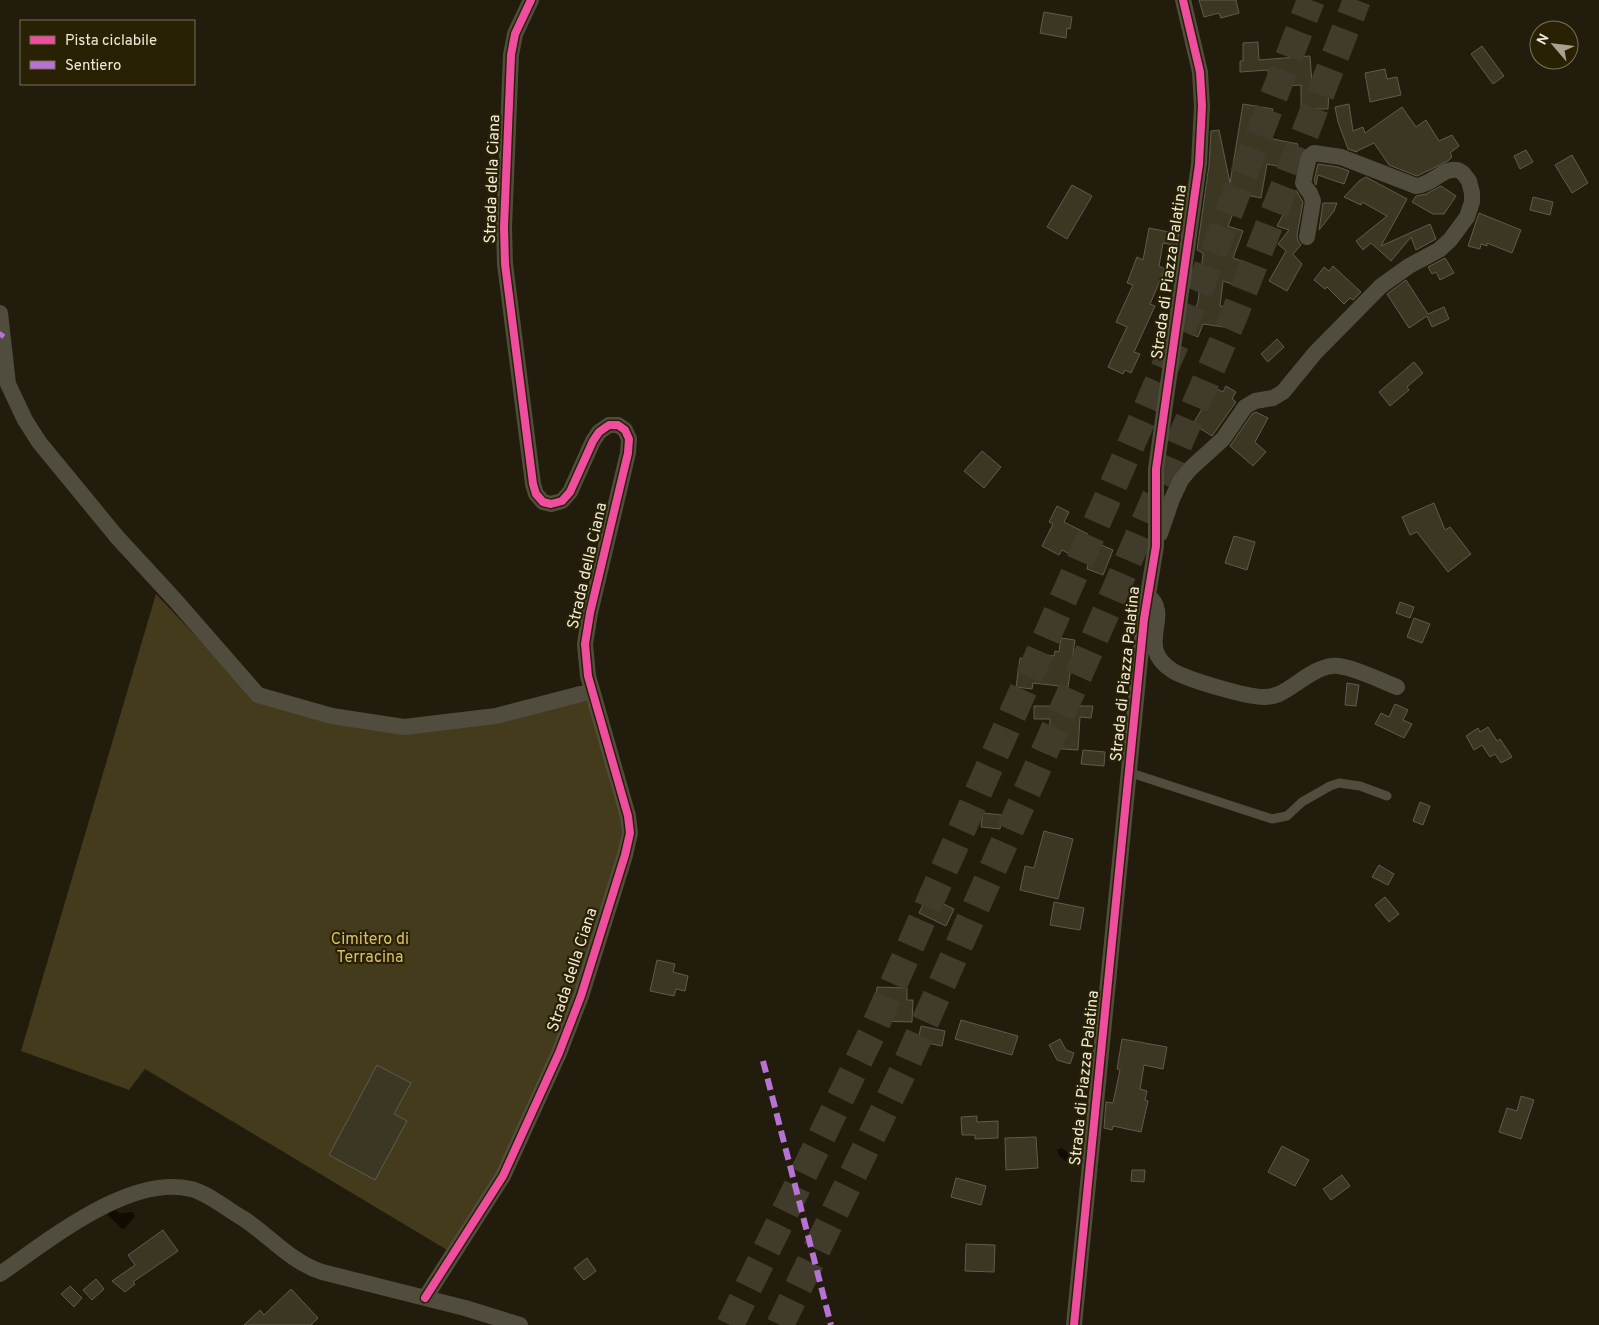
<svg xmlns="http://www.w3.org/2000/svg" width="1599" height="1325" font-family="Overpass,sans-serif">
<style>
.green{fill:#443b1c}
.water{fill:#110b01}
.building{fill:#3c3723;stroke:#5f5b4e}
.lines{fill:none;stroke-linecap:round;stroke-linejoin:round}
.trunk-tunnel{stroke:#403b2a;stroke-width:28;stroke-dasharray:28 14;stroke-linecap:butt}
.service{stroke:#514d3e;stroke-width:9}
.minor{stroke:#514d3e;stroke-width:16}
.quiet{stroke:#b673d3;stroke-width:6;stroke-dasharray:12 6;stroke-linecap:butt}
.cycleway-casing{stroke:#292103;stroke-width:11}
.cycleway{stroke:#ef4d9e;stroke-width:8}
.labels{text-anchor:middle;dominant-baseline:central;stroke-width:4.5;stroke-linejoin:round;paint-order:stroke}
.street-label{font-size:16px;fill:#efead9;stroke:#292103}
.park-label{font-size:16px;fill:#dabf67;stroke:#292103}
</style>
<rect width="100%" height="100%" fill="#211c0b"/>
<path class="green" d="M156 594 257 701 403 734 587 700 629 832 574 1030 457 1256 145 1069 129 1090 21 1051Z"/>
<path class="water" d="M1062 1148 1071 1155 1079 1156 1078 1163 1066 1161 1059 1156 1057 1150Z
M115 1210C122 1217 127 1211 133 1212L135 1216 124 1229H122L108 1215V1212Z"/>
<path class="building" d="M1199 0H1236L1239 13 1221 18 1219 13 1204 17Z
M1044 12 1072 17 1070 29 1067 28 1066 38 1040 33Z
M1258 42 1259 60 1310 56 1312 83H1327V90L1329 91 1328 109H1301V85L1269 87 1268 70 1240 72V61H1243V43Z
M1482 46 1504 76 1493 84 1471 54Z
M1385 69 1387 79 1397 77 1401 95 1370 102 1365 73Z
M1243 104 1273 109 1268 138 1298 144 1296 153 1300 154 1296 170 1267 164 1261 198 1241 194 1228 226 1243 231 1233 258 1261 268 1253 291 1223 281 1220 306 1234 308 1233 312 1239 313 1237 329 1203 324 1198 337 1186 332 1198 302 1203 253 1197 250 1209 165 1211 131 1219 130 1230 183Z
M1349 104 1353 131 1363 127 1365 133 1402 107 1416 127 1426 120 1439 141 1452 135 1459 146 1450 153 1452 157 1448 161 1417 176 1389 165 1374 143 1357 151V152L1348 149 1338 122 1335 107Z
M1526 150 1533 162 1520 169 1514 156Z
M1572 155 1588 183 1572 193 1555 165Z
M1318 164 1338 167 1349 171 1344 184 1318 175 1316 185 1314 181Z
M1366 177 1407 199 1381 246 1430 224 1436 239 1416 250 1411 237 1391 261 1371 243 1363 250 1356 241 1387 216 1362 202 1361 205 1344 197 1359 181Z
M1072 185 1092 196 1067 239 1047 227Z
M1441 186 1456 196 1444 214H1433L1412 202 1416 196 1426 194Z
M1296 190 1303 202 1297 235 1298 241 1301 245 1293 254 1302 264 1287 291 1269 281 1286 251 1278 244 1289 230 1277 226Z
M1533 197 1553 202 1550 215 1530 210Z
M1323 203H1337L1334 211 1319 230Z
M1479 213 1521 230 1512 253 1487 243V246L1481 244 1480 249 1468 246Z
M1149 228 1179 234 1177 246 1163 243 1159 266 1165 269 1150 304 1155 306 1134 352 1140 354 1131 373 1125 370 1123 374 1108 367 1127 327 1116 322 1133 285 1127 283 1137 257 1143 260Z
M1445 258 1454 273 1440 280 1436 272 1432 274 1428 267Z
M1333 266 1361 292 1353 300 1350 298 1344 304 1327 287 1325 289 1314 280 1324 267 1329 271Z
M1406 280 1428 314 1444 307 1449 319 1432 327 1427 316 1409 328 1387 294Z
M1277 339 1284 347 1268 362 1261 354Z
M1414 362 1423 373 1407 387 1409 390 1390 406 1379 392Z
M1226 386 1236 392 1232 399 1236 402 1212 436 1193 424 1206 402 1209 404 1217 389 1223 392Z
M1256 412 1268 418 1255 442 1266 452 1253 466 1230 446 1252 414Z
M982 451 1001 467 984 488 964 471Z
M1434 503 1445 530 1450 527 1471 554 1448 572 1417 532 1410 535 1402 517Z
M1057 506 1069 512 1064 522 1088 534 1085 538 1113 550 1103 575 1087 569 1088 564 1062 550 1059 555 1042 546 1053 524 1049 522Z
M1234 536 1255 542 1247 570 1225 563Z
M1400 602 1414 607 1410 618 1396 613Z
M1414 618 1430 624 1422 643 1407 637Z
M1061 638 1075 640 1068 687 1033 683 1032 689 1016 687 1020 658 1039 660 1040 654 1054 656 1055 651 1059 652Z
M1347 683 1359 685 1356 706 1345 705Z
M1395 704 1408 710 1403 720 1412 724 1404 738 1375 724 1381 713 1389 717Z
M1034 706H1093L1091 718 1080 717 1078 750 1049 748 1050 719H1034Z
M1488 727 1497 741 1500 739 1512 757 1501 763 1495 754 1490 757 1482 745 1474 750 1466 736 1478 728 1480 732Z
M1083 750 1105 752 1104 766 1081 764Z
M1420 802 1430 806 1423 825 1413 821Z
M983 813 1002 815 1000 829 981 827Z
M1044 831 1073 839 1058 899 1020 890 1025 866 1034 868Z
M1379 865 1394 874 1388 885 1372 877Z
M927 896 954 909 946 926 919 913Z
M1385 897 1399 914 1389 922 1375 905Z
M1054 902 1084 908 1080 930 1050 925Z
M958 923 972 929 967 941 953 935Z
M657 960 675 964 673 972 688 976 685 991 676 989 674 996 650 991Z
M877 987 907 988V1000H913L912 1022 879 1021 880 1000H876Z
M961 1020 1018 1036 1012 1055 955 1039Z
M921 1026 945 1031 942 1046 918 1041Z
M1060 1039 1066 1050 1074 1053 1070 1064 1057 1060 1049 1045Z
M1122 1039 1167 1047 1163 1069 1144 1065 1140 1089 1147 1091 1145 1100 1148 1101 1141 1132 1113 1126 1112 1130 1104 1128 1106 1102 1113 1103 1120 1070 1117 1069Z
M377 1065 411 1083 394 1114 407 1121 375 1180 329 1155Z
M1521 1096 1534 1100 1521 1139 1499 1132 1507 1108 1517 1111Z
M977 1116V1122L998 1121V1138L975 1139V1135H962L961 1117Z
M1036 1137 1038 1168 1006 1170 1005 1138Z
M1282 1146 1309 1160 1295 1186 1268 1172Z
M1132 1170H1145L1144 1182 1131 1181Z
M1342 1175 1350 1186 1331 1200 1323 1189Z
M956 1178 986 1186 981 1205 951 1197Z
M163 1230 178 1251 133 1282 135 1284 125 1292 112 1281 135 1265 128 1255Z
M966 1244 995 1245 994 1272 965 1271Z
M587 1258 596 1271 584 1280 574 1268Z
M96 1279 104 1289 92 1300 83 1290Z
M70 1286 82 1298 74 1307 61 1294Z
M291 1289 318 1318 311 1325H244L260 1310 264 1315Z"/>
<g class="lines">
<path class="trunk-tunnel" d="M730 1325 872 1033 1037 659 1201 285 1311 0
M780 1325 906 1065 1090 649 1233 318 1357 0"/>
<path class="service" d="M1128 772 1272 819 1287 816 1302 802 1330 786 1339 783 1360 786 1387 796"/>
<path class="minor" d="M0 313 8 384 25 420 39 442 117 537 176 601 258 695 332 716 404 727 496 716 592 691
M1160 534 1172 499 1181 480 1191 468 1223 439 1245 407 1255 401 1273 398 1283 392 1315 353 1381 286 1409 266 1439 250 1450 240 1467 217 1472 202V193L1469 181 1463 173 1458 170C1443 167 1432 185 1416 186L1341 157 1314 153 1309 157 1303 183 1306 188 1310 193 1313 201 1307 237
M1147 595C1175 615 1133 646 1173 671 1189 680 1246 697 1264 697 1269 697 1274 696 1279 694 1296 686 1313 668 1332 666 1348 664 1381 681 1397 687
M0 1274C48 1241 129 1174 191 1189 208 1193 228 1210 244 1219 271 1237 291 1262 322 1272L465 1308 520 1325
M425 1298 503 1176 559 1053 581 996 625 855 630 833 628 816 588 676 585 644 590 613 628 453 629 439 625 430 618 425H609L599 432 593 441 570 492 562 501 551 504 543 502 536 494 533 484 505 264 504 227 511 55 515 34 531 0
M1074 1325 1144 619 1156 546V469L1199 164 1202 106 1200 72 1183 0"/>
<path class="quiet" d="M0 337 3 333
M763 1061 831 1325"/>
<g class="cycleway-casing">
<path id="cycleway" d="M425 1298 503 1176 559 1053 581 996 625 855 630 833 628 816 588 676 585 644 590 613 628 453 629 439 625 430 618 425H609L599 432 593 441 570 492 562 501 551 504 543 502 536 494 533 484 505 264 504 227 511 55 515 34 531 0
M1074 1325 1144 619 1156 546V469L1199 164 1202 106 1200 72 1183 0"/>
</g>
<use href="#cycleway" class="cycleway"/>
</g>
<g class="labels">
<g class="street-label">
<text transform="translate(493 179) rotate(-88)">Strada della Ciana</text>
<text transform="translate(1170 272) rotate(-82)">Strada di Piazza Palatina</text>
<text transform="translate(588 566) rotate(-77)">Strada della Ciana</text>
<text transform="translate(1126 674) rotate(-84)">Strada di Piazza Palatina</text>
<text transform="translate(573 970) rotate(-72)">Strada della Ciana</text>
<text transform="translate(1085 1078) rotate(-84)">Strada di Piazza Palatina</text>
</g>
<g class="park-label">
<text x="370" y="940">Cimitero di<tspan x="370" dy="18">Terracina</tspan></text>
</g>
</g>
<rect x="20" y="20" width="175" height="65" fill="#292103" stroke="#787159"/>
<rect x="30" y="36" width="25" height="8" fill="#ef4d9e" stroke="#787159"/>
<text x="65" y="45" font-size="15" fill="#efead9">Pista ciclabile</text>
<rect x="30" y="61" width="25" height="8" fill="#b673d3" stroke="#787159"/>
<text x="65" y="70" font-size="15" fill="#efead9">Sentiero</text>
<g transform="translate(1554 45) rotate(298)"><circle r="24" fill="#292103" stroke="#787159"/>
<path d="M0-4L9 19L0 12L-9 19Z" fill="#a7a291"/>
<text y="-8" font-size="14" font-weight="bold" text-anchor="middle" fill="#efead9">N</text>
</g>
</svg>
